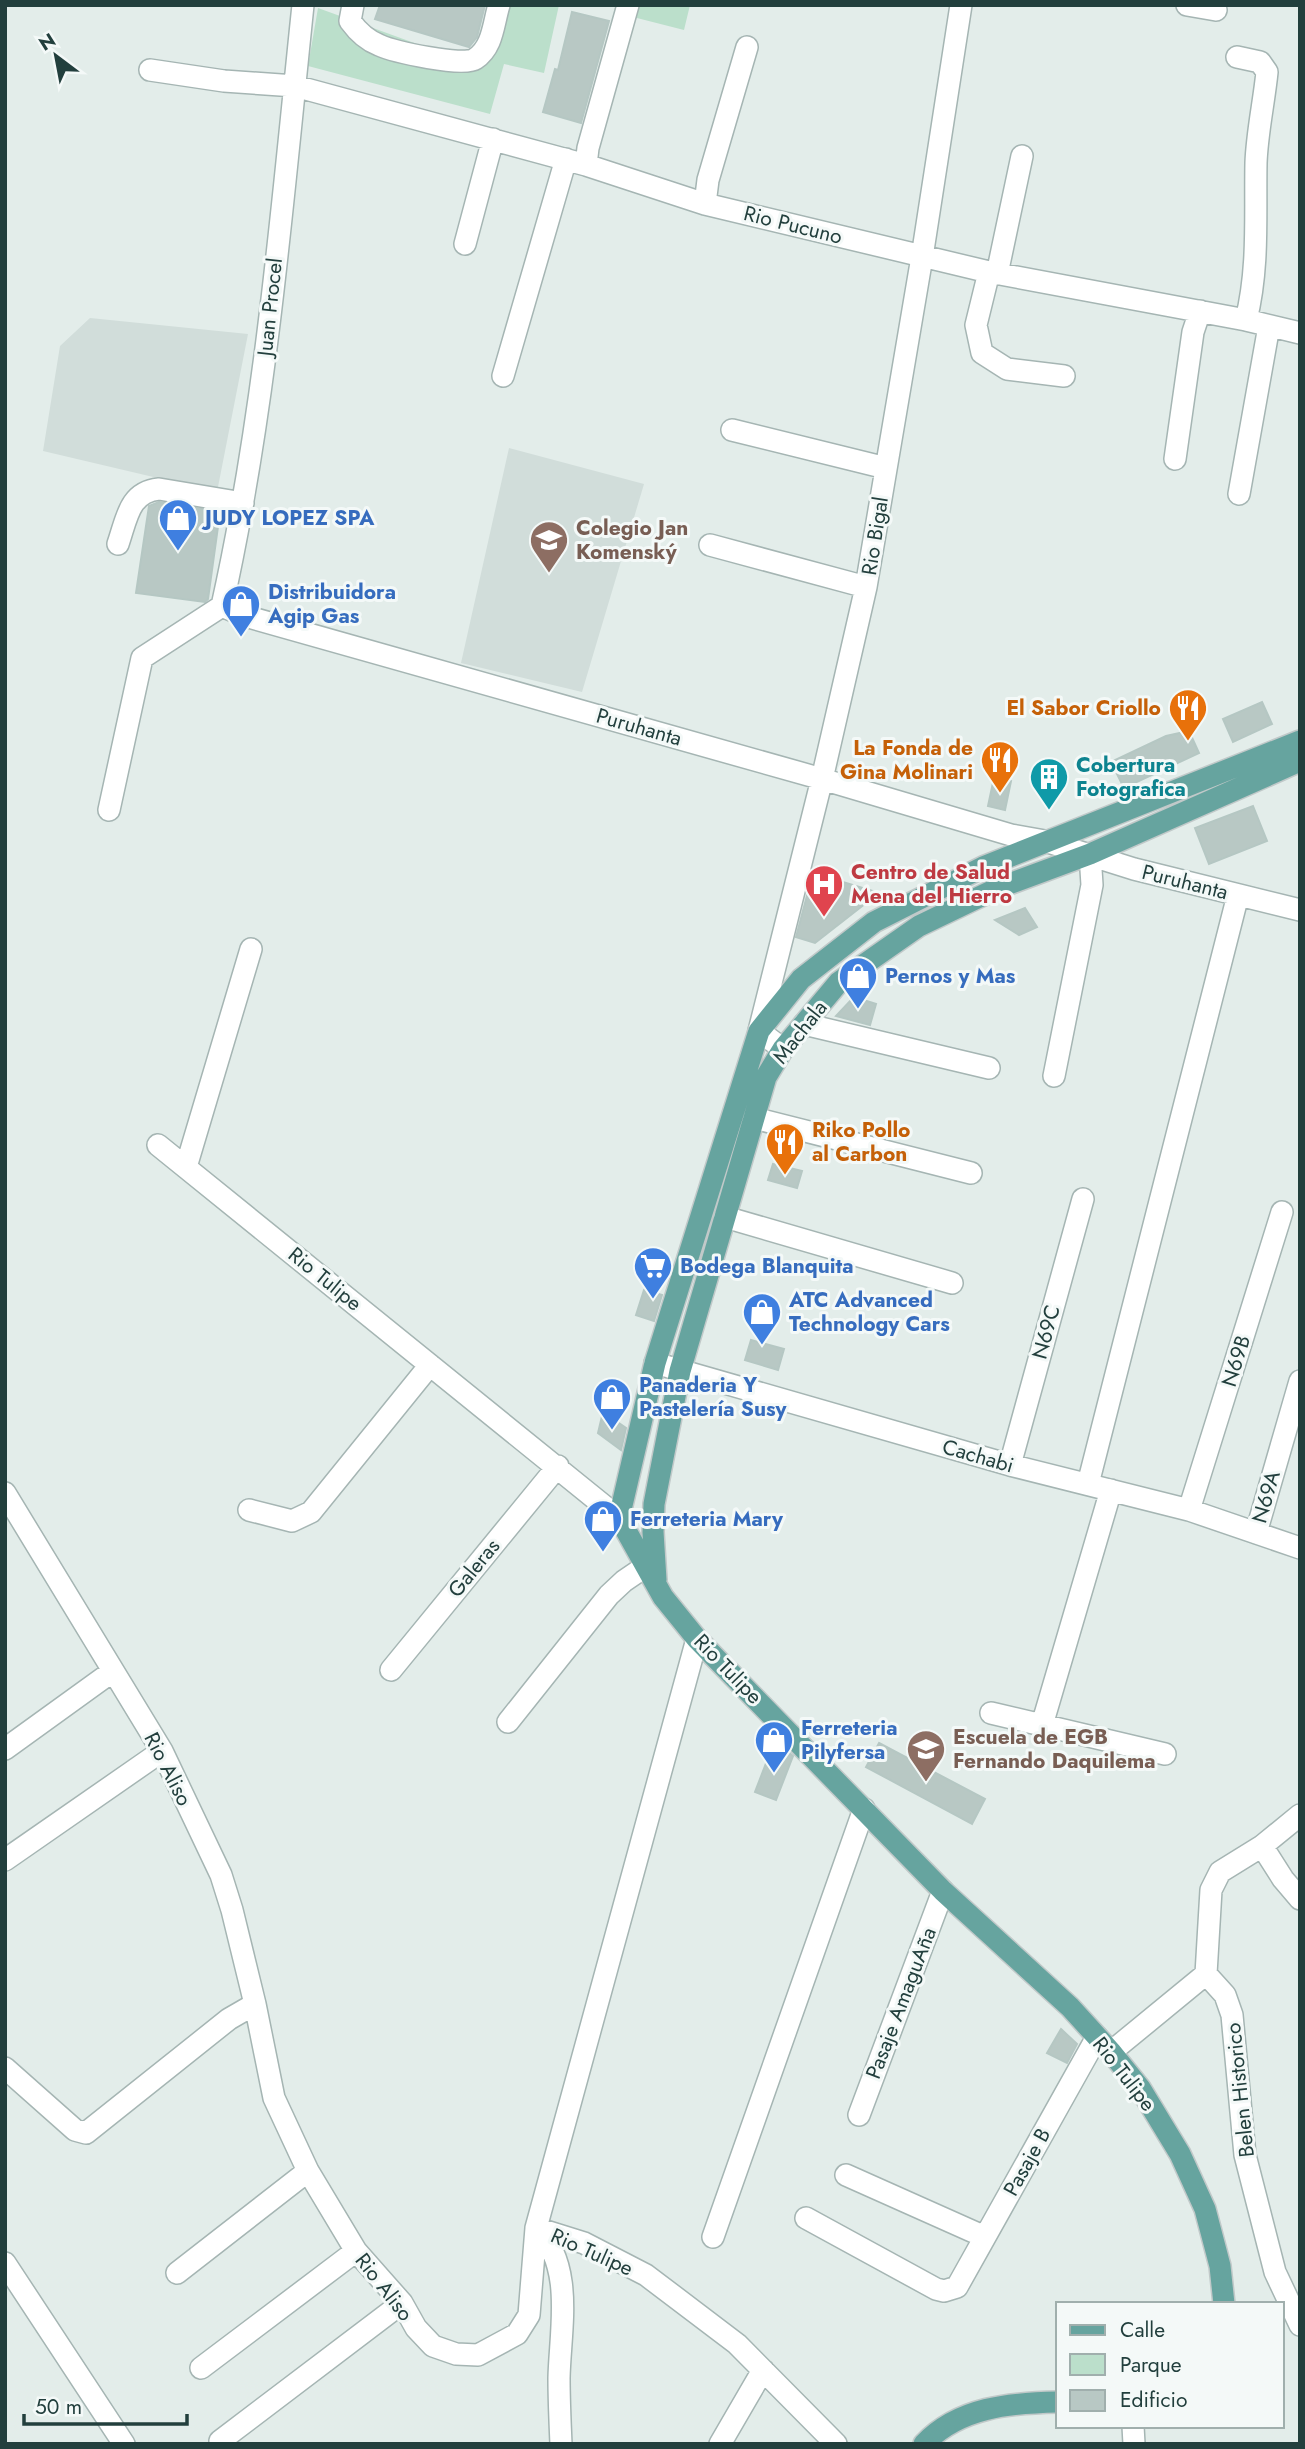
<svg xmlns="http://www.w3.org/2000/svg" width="1305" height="2449" font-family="Jost,sans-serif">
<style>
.built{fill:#d1ddda}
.green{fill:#bbdfcb}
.building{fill:#b8c8c4;stroke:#b5c7c3;stroke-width:2}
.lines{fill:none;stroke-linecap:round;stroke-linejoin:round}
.minor-casing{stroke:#a5b5b3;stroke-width:24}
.major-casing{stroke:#c1c9c9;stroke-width:24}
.minor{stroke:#fff;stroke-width:21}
.major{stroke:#66a49f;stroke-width:21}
.labels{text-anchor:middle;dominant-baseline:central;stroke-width:6;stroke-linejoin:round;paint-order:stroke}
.street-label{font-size:21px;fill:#223f3d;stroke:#f4f9f8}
.shop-label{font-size:21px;font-weight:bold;fill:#366cbe;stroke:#f4f9f8;text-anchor:start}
.education-label{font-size:21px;font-weight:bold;fill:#785e54;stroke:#f4f9f8;text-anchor:start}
.food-label{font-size:21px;font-weight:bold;fill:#c56008;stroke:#f4f9f8;text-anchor:end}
.culture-label{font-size:21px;font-weight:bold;fill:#0d838f;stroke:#f4f9f8;text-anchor:start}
.health-label{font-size:21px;font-weight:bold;fill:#be3a42;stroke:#f4f9f8;text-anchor:start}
</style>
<rect width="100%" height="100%" fill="#e3edea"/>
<path class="built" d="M90 318 248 334 217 492 43 451 60 346Z
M509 448 644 484 582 692 461 663Z"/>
<path class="green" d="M504 5H559L544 73 504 64 490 114 308 66 318 8 461 60 494 45Z
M636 5H690L684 30 633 17Z"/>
<path class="building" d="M380 5H485L477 37 469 47 375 19Z
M572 12 609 21 581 123 543 112 555 69 558 70Z
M159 502 220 512 208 599 205 602 136 593 149 506Z
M1262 702 1272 724 1233 742 1223 719Z
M1189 731 1199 753 1124 788 1111 762 1166 736Z
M994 778 1011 781 1005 810 988 806Z
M1253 806 1267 841 1209 864 1195 828Z
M813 873 879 893 815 943 796 937Z
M1025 908 1037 927 1019 935 995 920Z
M854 997 876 1004 870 1025 836 1016Z
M773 1164 802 1171 797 1188 768 1180Z
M644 1290 662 1295 654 1321 636 1315Z
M751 1340 784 1349 778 1370 745 1360Z
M603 1412 626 1428 621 1450 598 1433Z
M775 1740 793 1756 776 1800 755 1792Z
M879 1743 985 1799 972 1824 866 1767Z
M1061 2029 1077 2044 1067 2063 1047 2053Z"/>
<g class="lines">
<g class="minor-casing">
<path id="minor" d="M353 5 350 21C358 32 366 40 379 45 394 52 464 67 475 59 493 47 493 25 499 5
M1187 5 1216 10
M1237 57 1260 62 1267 72C1264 102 1257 133 1256 163 1255 216 1259 268 1246 320
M150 70 224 81 295 86 586 165 705 204 989 272 1246 320 1300 333
M586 165 588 148 628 5
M705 204 708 180 747 47
M465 244 493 139
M989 272 976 325 982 353 1007 369 1064 376
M997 274 1022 156
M503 376 566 159
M732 430 886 468
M1175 459 1193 332 1200 311
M1239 494 1269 326
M118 544C127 518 129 492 159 489L243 503
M710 545 866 587
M222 606 245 616 822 779 1011 835 1045 841 1134 869 1300 910
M222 606C266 409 282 206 303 5
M109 810 142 658 222 606
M804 1024 989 1068
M783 1049 759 1031 822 779 866 587 922 257 961 5
M1054 1076 1092 885 1090 854
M754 1118 971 1173
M158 1145 619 1518
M186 1167 251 949
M725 1217 952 1283
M655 1363 1010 1465 1189 1510 1300 1548
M1010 1465 1083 1199
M1088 1484 1238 895
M5 1493 162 1751 221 1875 232 1910 255 2004 274 2098 308 2171 356 2251 402 2303 416 2328 433 2346 456 2354 478 2355 517 2334 529 2315 536 2228 697 1639
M249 1510 292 1521 311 1512 430 1365
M1189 1510 1282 1212
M1256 1533 1300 1381
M391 1670 558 1466
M991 1713 1165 1754
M508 1722 609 1595 624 1581 646 1566
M1042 1725 1111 1490
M5 1749 113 1671
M1300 1815 1262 1846 1220 1872 1211 1890 1206 1974 1225 1995 1232 2015 1245 2155 1275 2272 1300 2325
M1262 1846 1283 1879 1300 1899
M5 1860 162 1751
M1111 2052 1206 1974
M5 2068 75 2130 86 2133 229 2019 255 2004
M859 2115 943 1891
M846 2175 985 2237
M806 2218 936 2289 944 2291 957 2287 1097 2037
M536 2228 584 2243 646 2275 737 2344 836 2444
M536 2228C575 2265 560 2330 559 2378 559 2400 560 2422 561 2444
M713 2237 864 1809
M5 2263 124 2444
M177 2273 308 2171
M201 2368 356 2251
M1133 2426 1134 2444
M220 2441 402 2303
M720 2444 763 2370"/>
</g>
<g class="major-casing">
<path id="major" d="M656 1580 653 1532 654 1504 680 1371 766 1077 783 1049 839 982 919 926 998 888 1090 854 1300 761
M1224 2304 1220 2266 1205 2209 1180 2154 1140 2088 1111 2052 1070 2007 943 1891 697 1639 663 1597 619 1518 655 1363 759 1031 801 979 874 922 983 867 1300 741
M924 2444C959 2407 1010 2403 1058 2402"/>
</g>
<use href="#minor" class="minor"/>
<use href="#major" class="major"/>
</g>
<defs>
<g id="shop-pin" transform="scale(2.0125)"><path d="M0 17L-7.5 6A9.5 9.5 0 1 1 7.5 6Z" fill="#3f7fe0" stroke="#f4f9f8"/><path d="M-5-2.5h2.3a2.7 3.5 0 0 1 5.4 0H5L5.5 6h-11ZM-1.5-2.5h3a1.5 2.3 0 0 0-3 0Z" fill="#fff"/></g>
<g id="school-pin" transform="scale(2.0125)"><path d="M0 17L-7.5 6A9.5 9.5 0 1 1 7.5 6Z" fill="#8d6e63" stroke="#f4f9f8"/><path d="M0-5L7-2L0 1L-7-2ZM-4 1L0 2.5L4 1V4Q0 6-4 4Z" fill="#fff"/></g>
<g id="restaurant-pin" transform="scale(2.0125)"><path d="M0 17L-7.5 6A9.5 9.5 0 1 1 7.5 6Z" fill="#e8710a" stroke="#f4f9f8"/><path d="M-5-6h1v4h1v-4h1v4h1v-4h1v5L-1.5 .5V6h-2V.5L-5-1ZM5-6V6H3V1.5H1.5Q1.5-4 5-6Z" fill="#fff"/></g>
<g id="building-pin" transform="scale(2.0125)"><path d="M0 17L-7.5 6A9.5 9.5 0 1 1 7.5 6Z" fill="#0f9aa8" stroke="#f4f9f8"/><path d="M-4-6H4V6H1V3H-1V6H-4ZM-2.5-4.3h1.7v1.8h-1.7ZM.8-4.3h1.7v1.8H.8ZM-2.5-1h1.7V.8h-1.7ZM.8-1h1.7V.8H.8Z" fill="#fff"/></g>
<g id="hospital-pin" transform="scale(2.0125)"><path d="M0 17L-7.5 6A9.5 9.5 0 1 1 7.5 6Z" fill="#e0444e" stroke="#f4f9f8"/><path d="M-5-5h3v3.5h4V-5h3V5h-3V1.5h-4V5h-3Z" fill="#fff"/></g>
<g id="supermarket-pin" transform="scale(2.0125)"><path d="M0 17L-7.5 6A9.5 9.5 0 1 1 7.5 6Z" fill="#3f7fe0" stroke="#f4f9f8"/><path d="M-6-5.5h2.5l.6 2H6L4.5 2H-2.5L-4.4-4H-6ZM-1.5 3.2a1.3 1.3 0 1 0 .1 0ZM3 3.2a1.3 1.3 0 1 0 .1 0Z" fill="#fff"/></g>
</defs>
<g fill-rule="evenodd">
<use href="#shop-pin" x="178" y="518"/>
<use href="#school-pin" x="549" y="540"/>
<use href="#shop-pin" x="241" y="604"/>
<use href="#restaurant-pin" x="1188" y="708"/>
<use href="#restaurant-pin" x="1000" y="760"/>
<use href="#building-pin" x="1049" y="777"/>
<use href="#hospital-pin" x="824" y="884"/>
<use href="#shop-pin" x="858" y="976"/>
<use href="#restaurant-pin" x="785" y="1142"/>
<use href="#supermarket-pin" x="653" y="1266"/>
<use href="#shop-pin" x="762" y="1312"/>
<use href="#shop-pin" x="612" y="1397"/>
<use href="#shop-pin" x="603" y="1519"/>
<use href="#shop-pin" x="774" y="1740"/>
<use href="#school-pin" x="926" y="1749"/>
</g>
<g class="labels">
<g class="street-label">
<text transform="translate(793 225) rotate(14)">Rio Pucuno</text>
<text transform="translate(270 307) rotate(-84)">Juan Procel</text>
<text transform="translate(875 536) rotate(-81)">Rio Bigal</text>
<text transform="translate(639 727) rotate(16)">Puruhanta</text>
<text transform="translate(1185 882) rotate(14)">Puruhanta</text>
<text transform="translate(800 1032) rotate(-52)">Machala</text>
<text transform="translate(325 1279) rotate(39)">Rio Tulipe</text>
<text transform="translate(1046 1332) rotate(-75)">N69C</text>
<text transform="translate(1236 1361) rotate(-73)">N69B</text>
<text transform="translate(978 1456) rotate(16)">Cachabi</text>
<text transform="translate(1266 1497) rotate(-74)">N69A</text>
<text transform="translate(474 1568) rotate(-51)">Galeras</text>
<text transform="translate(728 1669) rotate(46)">Rio Tulipe</text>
<text transform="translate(168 1769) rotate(63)">Rio Aliso</text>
<text transform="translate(901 2003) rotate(-69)">Pasaje AmaguAña</text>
<text transform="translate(1124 2074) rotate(52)">Rio Tulipe</text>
<text transform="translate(1240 2090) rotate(-96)">Belen Historico</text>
<text transform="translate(1027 2162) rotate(-61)">Pasaje B</text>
<text transform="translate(592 2252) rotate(24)">Rio Tulipe</text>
<text transform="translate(384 2287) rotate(52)">Rio Aliso</text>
</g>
<g class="shop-label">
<text x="205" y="518">JUDY LOPEZ SPA</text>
<text x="268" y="592">Distribuidora<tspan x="268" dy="24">Agip Gas</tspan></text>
<text x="885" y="976">Pernos y Mas</text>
<text x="680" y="1266">Bodega Blanquita</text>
<text x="789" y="1300">ATC Advanced<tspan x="789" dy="24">Technology Cars</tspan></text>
<text x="639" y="1385">Panaderia Y<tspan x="639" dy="24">Pastelería Susy</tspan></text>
<text x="630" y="1519">Ferreteria Mary</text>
<text x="801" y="1728">Ferreteria<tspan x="801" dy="24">Pilyfersa</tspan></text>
</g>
<g class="education-label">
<text x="576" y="528">Colegio Jan<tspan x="576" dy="24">Komenský</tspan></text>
<text x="953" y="1737">Escuela de EGB<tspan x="953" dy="24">Fernando Daquilema</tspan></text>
</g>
<g class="food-label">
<text x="1161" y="708">El Sabor Criollo</text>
<text x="973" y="748">La Fonda de<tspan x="973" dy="24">Gina Molinari</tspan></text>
<text x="812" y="1130" text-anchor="start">Riko Pollo<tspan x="812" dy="24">al Carbon</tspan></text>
</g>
<g class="culture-label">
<text x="1076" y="765">Cobertura<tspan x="1076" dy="24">Fotografica</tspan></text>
</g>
<g class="health-label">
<text x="851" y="872">Centro de Salud<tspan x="851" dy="24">Mena del Hierro</tspan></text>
</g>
</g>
<rect width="1305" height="2449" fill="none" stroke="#223f3d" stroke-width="14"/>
<rect x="1056" y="2302" width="228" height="126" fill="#f4f9f8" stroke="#a0afad" stroke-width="2"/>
<rect x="1070" y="2325" width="35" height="10" fill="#66a49f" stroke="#a0afad" stroke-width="2"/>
<text x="1120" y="2337" font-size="21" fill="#223f3d">Calle</text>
<rect x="1070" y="2354" width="35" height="21" fill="#bbdfcb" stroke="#a0afad" stroke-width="2"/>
<text x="1120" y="2372" font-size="21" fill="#223f3d">Parque</text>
<rect x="1070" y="2390" width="35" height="21" fill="#b8c8c4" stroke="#a0afad" stroke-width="2"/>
<text x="1120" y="2407" font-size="21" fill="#223f3d">Edificio</text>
<g transform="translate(56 56) rotate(328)" stroke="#f4f9f8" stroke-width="5" paint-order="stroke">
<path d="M0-5L12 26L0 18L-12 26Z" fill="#223f3d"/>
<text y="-10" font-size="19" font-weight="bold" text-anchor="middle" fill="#223f3d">N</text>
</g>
<path d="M24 2414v10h163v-10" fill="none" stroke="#223f3d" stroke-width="3.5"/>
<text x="35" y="2414" font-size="21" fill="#223f3d" stroke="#f4f9f8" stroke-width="5" paint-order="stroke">50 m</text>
</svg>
